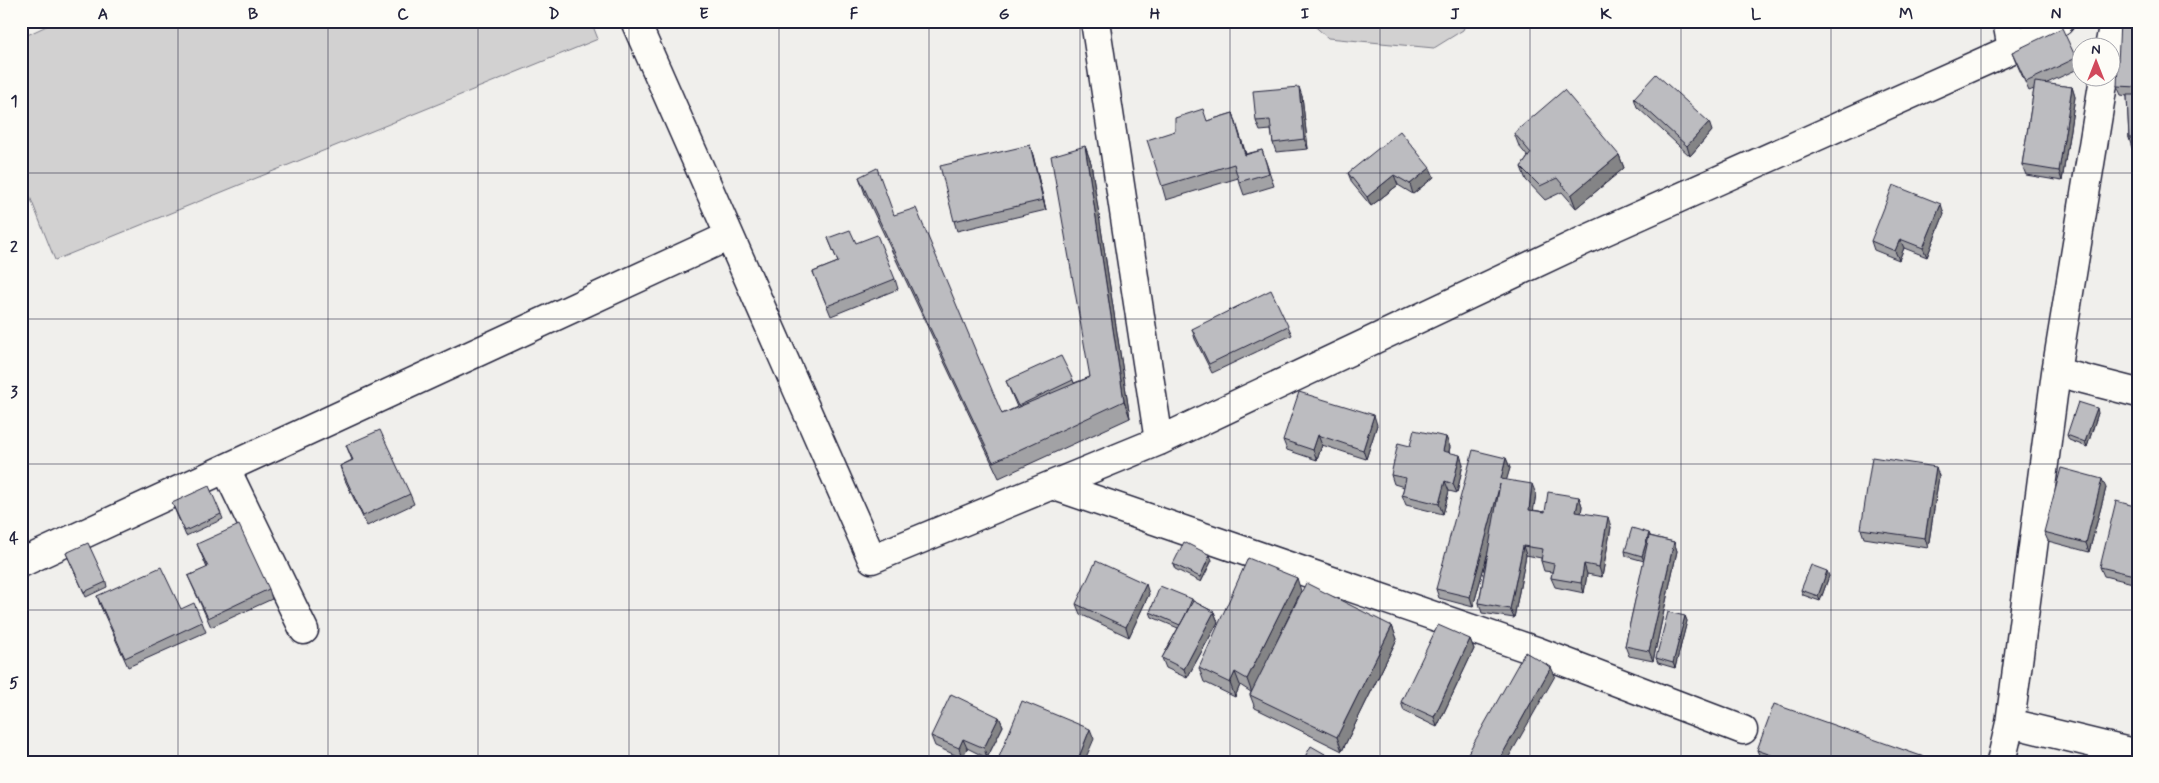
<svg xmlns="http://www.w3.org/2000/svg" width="2159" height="783" font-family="Mynerve,sans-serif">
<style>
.green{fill:#d2d1d1;stroke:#7a7a86}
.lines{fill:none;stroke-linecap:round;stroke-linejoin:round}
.minor-casing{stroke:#22223b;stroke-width:31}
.minor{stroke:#fdfcf7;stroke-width:28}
.wall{fill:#a2a2a5;stroke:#22223b}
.shaded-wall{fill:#848486;stroke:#22223b}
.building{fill:#bcbcc0;stroke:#22223b}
.grid{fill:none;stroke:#22223b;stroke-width:1;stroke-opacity:0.55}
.neatline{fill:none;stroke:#22223b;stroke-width:2}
.grid-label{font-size:16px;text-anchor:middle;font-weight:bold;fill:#22223b}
</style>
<rect width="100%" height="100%" fill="#f0efec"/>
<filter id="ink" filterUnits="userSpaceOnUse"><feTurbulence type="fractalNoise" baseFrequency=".02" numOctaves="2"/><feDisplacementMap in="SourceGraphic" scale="10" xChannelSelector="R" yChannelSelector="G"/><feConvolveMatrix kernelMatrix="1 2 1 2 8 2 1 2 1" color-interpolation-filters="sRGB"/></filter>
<g filter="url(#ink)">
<path class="green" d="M57 21H591L598 39 55 260 21 174V38Z
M1309 21H1467L1463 30 1434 48 1328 38Z"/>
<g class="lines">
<g class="minor-casing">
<path id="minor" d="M635 21 872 559 1159 441 1585 240 2012 49 2060 21
M1095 21 1159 441
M2007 21 2012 49
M2109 48 2114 21
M2056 372 2138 393
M226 469 304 630
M1052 485 1539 652 1743 730
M21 563 729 236
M2010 723 2138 754
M2001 762 2010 723 2056 372 2104 78"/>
</g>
<use href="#minor" class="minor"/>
</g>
<path class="wall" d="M2138 21V147L2132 148 2129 138 2127 96 2121 95 2117 86Z
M2012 52 2076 58 2080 68 2045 84 2072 87 2075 97 2062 181 2026 175 2022 165 2034 89 2029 91 2016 62Z
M1302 96 1308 149 1276 152 1273 143 1271 130 1260 131 1256 121Z
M1634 98 1712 131 1690 156 1637 107Z
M1233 113 1246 154 1262 150 1274 186 1244 195 1238 178 1166 200 1162 186 1207 121Z
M1514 133 1619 155 1624 168 1576 208 1562 192 1545 200 1526 180 1521 167 1528 157 1519 146Z
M1085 146 1091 163 1130 418 999 478 865 194 859 177 894 215 1002 414 1017 407 1006 381 1073 380 1074 383 1090 377Z
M1033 155 1046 210 957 231 954 221Z
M1348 173 1434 177 1413 194 1398 185 1371 206 1352 183Z
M1944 214 1927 257 1904 248 1899 260 1874 250 1871 241Z
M828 238 856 243 895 279 898 289 831 316 813 272 838 262Z
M1288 326 1292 335 1212 373 1195 339 1192 329Z
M2098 413 2087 447 2069 440 2067 435Z
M1377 425 1366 459 1322 445 1317 460 1287 450 1283 440Z
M1446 437 1450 447 1449 452 1463 464 1457 493 1449 491 1443 514 1406 505 1402 495 1404 487 1394 484 1391 475 1410 446Z
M346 445 410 494 414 504 367 526 343 476 340 466 352 460Z
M1506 458 1510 468 1506 480 1536 494 1533 510 1545 512 1579 497 1582 506 1581 513 1611 527 1602 577 1587 574 1584 593 1555 587 1551 578 1552 572 1544 571 1541 561V558L1526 555 1514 618 1482 613 1479 603 1488 551 1473 607 1439 598 1436 589Z
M1939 476 1928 548 1864 538 1861 529Z
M2106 488 2089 552 2048 541 2044 532Z
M172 503 221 514 223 519 186 536Z
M2138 507V583L2137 584 2104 576 2100 567Z
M1649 533 1650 536 1674 542 1677 551 1653 661 1629 656 1625 646 1644 561 1626 556 1625 551Z
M197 544 269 589 272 599 211 627 192 585 188 576 207 568Z
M66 553 106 582 107 587 86 597Z
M1212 560 1201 582 1175 569 1173 564Z
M1829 576 1820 601 1803 595 1801 590Z
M1301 591 1277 640 1392 626 1397 639 1342 751 1255 708 1250 695 1251 692 1240 685 1235 697 1204 682 1199 668Z
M1149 594 1129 637 1080 614 1076 604Z
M97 596 181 609 202 622 206 632 128 667 100 605Z
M1192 599 1193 601 1214 612 1218 622 1187 678 1166 668 1162 658 1178 628 1152 617 1150 612Z
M1685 616 1687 621 1675 668 1658 663 1656 658Z
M1470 639 1474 649 1437 727 1404 711 1401 702Z
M999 717 1003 726 987 758 967 748 962 758 935 746 931 736Z
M1757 750 1938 762H1754L1761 760Z"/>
<path class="shaded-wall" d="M1299 87 1302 96 1308 149 1304 139Z
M2072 87 2075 97 2062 181 2059 171Z
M1233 113 1237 127 1250 168 1245 155Z
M1709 122 1712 131 1690 156 1687 146Z
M1030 145 1033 155 1046 210 1043 200Z
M1085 146 1091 163 1130 418 1124 401Z
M1619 155 1624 168 1576 208 1571 195Z
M1430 168 1434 177 1413 194 1410 184Z
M1394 175 1398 185 1371 206 1367 197Z
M1941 204 1944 214 1927 257 1923 248Z
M1900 239 1904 248 1899 260 1895 251Z
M2097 408 2098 413 2087 447 2085 442Z
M1374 415 1377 425 1366 459 1363 450Z
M1318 435 1322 445 1317 460 1313 450Z
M1446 437 1450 447 1447 460 1443 451Z
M1460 455 1463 464 1457 493 1453 484Z
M1506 458 1510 468 1504 489 1501 479Z
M1936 467 1939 476 1928 548 1925 538Z
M2102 479 2106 488 2089 552 2086 543Z
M1445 481 1449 491 1443 514 1439 504Z
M1500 484 1504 494 1473 607 1470 597Z
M1532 484 1536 494 1532 519 1529 510Z
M1579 497 1582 506 1580 522 1576 512Z
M1608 517 1611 527 1602 577 1599 567Z
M1649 533 1651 538 1644 561 1642 556Z
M1674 542 1677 551 1653 661 1649 651Z
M1523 546 1526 555 1514 618 1510 609Z
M1210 555 1212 560 1201 582 1200 577Z
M2138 559V583L2137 584 2134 575Z
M1584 564 1587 574 1584 593 1581 583Z
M1827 571 1829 576 1820 601 1818 596Z
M1297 578 1301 591 1252 693 1247 679Z
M1146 584 1149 594 1129 637 1126 627Z
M1214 612 1218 622 1187 678 1184 669Z
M1685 616 1687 621 1675 668 1673 663Z
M1392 626 1397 639 1342 751 1337 737Z
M1470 639 1474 649 1437 727 1434 717Z
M1551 667 1555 676 1506 762H1498Z
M1235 672 1240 685 1235 697 1230 683Z
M999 717 1003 726 987 758 984 748Z
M1090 729 1094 739 1084 762H1077Z
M963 739 967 748 962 758 959 748Z"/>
<path class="building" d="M2120 21H2138V87L2117 86Z
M2062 28 2076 58 2026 82 2012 52Z
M1656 74 1709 122 1687 146 1634 98Z
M2035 82 2072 87 2059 171 2022 165Z
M1299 87 1304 139 1273 143 1270 120 1256 121 1253 91Z
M1564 90 1619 155 1571 195 1557 178 1540 186 1521 167 1531 153 1514 133Z
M2127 95H2138V138H2129Z
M1203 109 1207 121 1233 113 1245 155 1262 150 1269 173 1239 182 1234 164 1162 186 1147 140 1175 131V118Z
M1400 131 1430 168 1410 184 1394 175 1367 197 1348 173Z
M1030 145 1043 200 954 221 940 166Z
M1085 146 1124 401 993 462 859 177 877 168 894 215 916 208 1002 414 1090 377 1051 156Z
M1893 185 1941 204 1923 248 1900 239 1895 251 1871 241Z
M850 230 856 243 877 235 895 279 827 306 813 272 838 262 828 238Z
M1271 290 1288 326 1209 364 1192 329Z
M1061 356 1073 380 1018 406 1006 381Z
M1299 392 1374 415 1363 450 1318 435 1313 450 1283 440Z
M2078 402 2097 408 2085 442 2067 435Z
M380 430 410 494 363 516 340 466 353 460 346 445Z
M1414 430 1446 437 1443 451 1460 455 1453 484 1445 481 1439 504 1402 495 1406 478 1391 475 1398 443 1410 446Z
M1473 450 1506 458 1501 479 1532 484 1529 510 1545 512 1548 492 1579 497 1576 512 1608 517 1599 567 1584 564 1581 583 1551 578 1554 564 1541 561 1543 549 1523 546 1510 609 1479 603 1500 484 1470 597 1436 589Z
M1872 457 1936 467 1925 538 1861 529Z
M2061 468 2102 479 2086 543 2044 532Z
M209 486 221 514 185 531 172 503Z
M2116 501 2138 507V559L2134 575 2100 567Z
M239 525 269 589 208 618 188 576 208 567 197 544Z
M1632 528 1649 533 1642 556 1625 551Z
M1649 536 1674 542 1649 651 1625 646Z
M1184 542 1210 555 1200 577 1173 564Z
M88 543 106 582 84 592 66 553Z
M1248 558 1297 578 1247 679 1235 672 1230 683 1199 668Z
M1096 561 1146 584 1126 627 1076 604Z
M1811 565 1827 571 1818 596 1801 590Z
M161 567 181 609 194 603 202 622 125 658 97 596Z
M1306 583 1392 626 1337 737 1250 695Z
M1160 586 1192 599 1185 616 1180 625 1150 612Z
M1193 601 1214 612 1184 669 1162 658Z
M1668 612 1685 616 1673 663 1656 658Z
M1438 625 1470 639 1434 717 1401 702Z
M1525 652 1551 667 1498 762H1463Z
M951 694 999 717 984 748 963 739 959 748 931 736Z
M1022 701 1090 729 1077 762H997Z
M1774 704 1938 762H1791L1757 750Z
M1311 746 1339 762H1302Z
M1755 758 1767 762H1754Z"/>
</g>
<path class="grid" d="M178 21V762M328 21V762M478 21V762M629 21V762M779 21V762M929 21V762M1080 21V762M1230 21V762M1380 21V762M1530 21V762M1681 21V762M1831 21V762M1981 21V762M21 173H2138M21 319H2138M21 464H2138M21 610H2138"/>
<rect width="2159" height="783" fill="none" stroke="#fdfcf7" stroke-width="55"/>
<g transform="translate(2096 62)"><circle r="24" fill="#fdfcf7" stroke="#a5a5ac"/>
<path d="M0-4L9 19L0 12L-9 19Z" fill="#d1495b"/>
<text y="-8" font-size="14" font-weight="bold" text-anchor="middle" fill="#22223b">N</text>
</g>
<rect x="28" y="28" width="2104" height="728" class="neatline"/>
<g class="grid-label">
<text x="103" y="19">A</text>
<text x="253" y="19">B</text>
<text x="403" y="19">C</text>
<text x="554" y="19">D</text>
<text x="704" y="19">E</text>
<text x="854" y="19">F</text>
<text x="1004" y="19">G</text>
<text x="1155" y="19">H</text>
<text x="1305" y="19">I</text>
<text x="1455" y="19">J</text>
<text x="1606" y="19">K</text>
<text x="1756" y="19">L</text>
<text x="1906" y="19">M</text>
<text x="2056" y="19">N</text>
<text x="14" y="106">1</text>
<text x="14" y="252">2</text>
<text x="14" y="397">3</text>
<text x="14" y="543">4</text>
<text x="14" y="688">5</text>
</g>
</svg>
